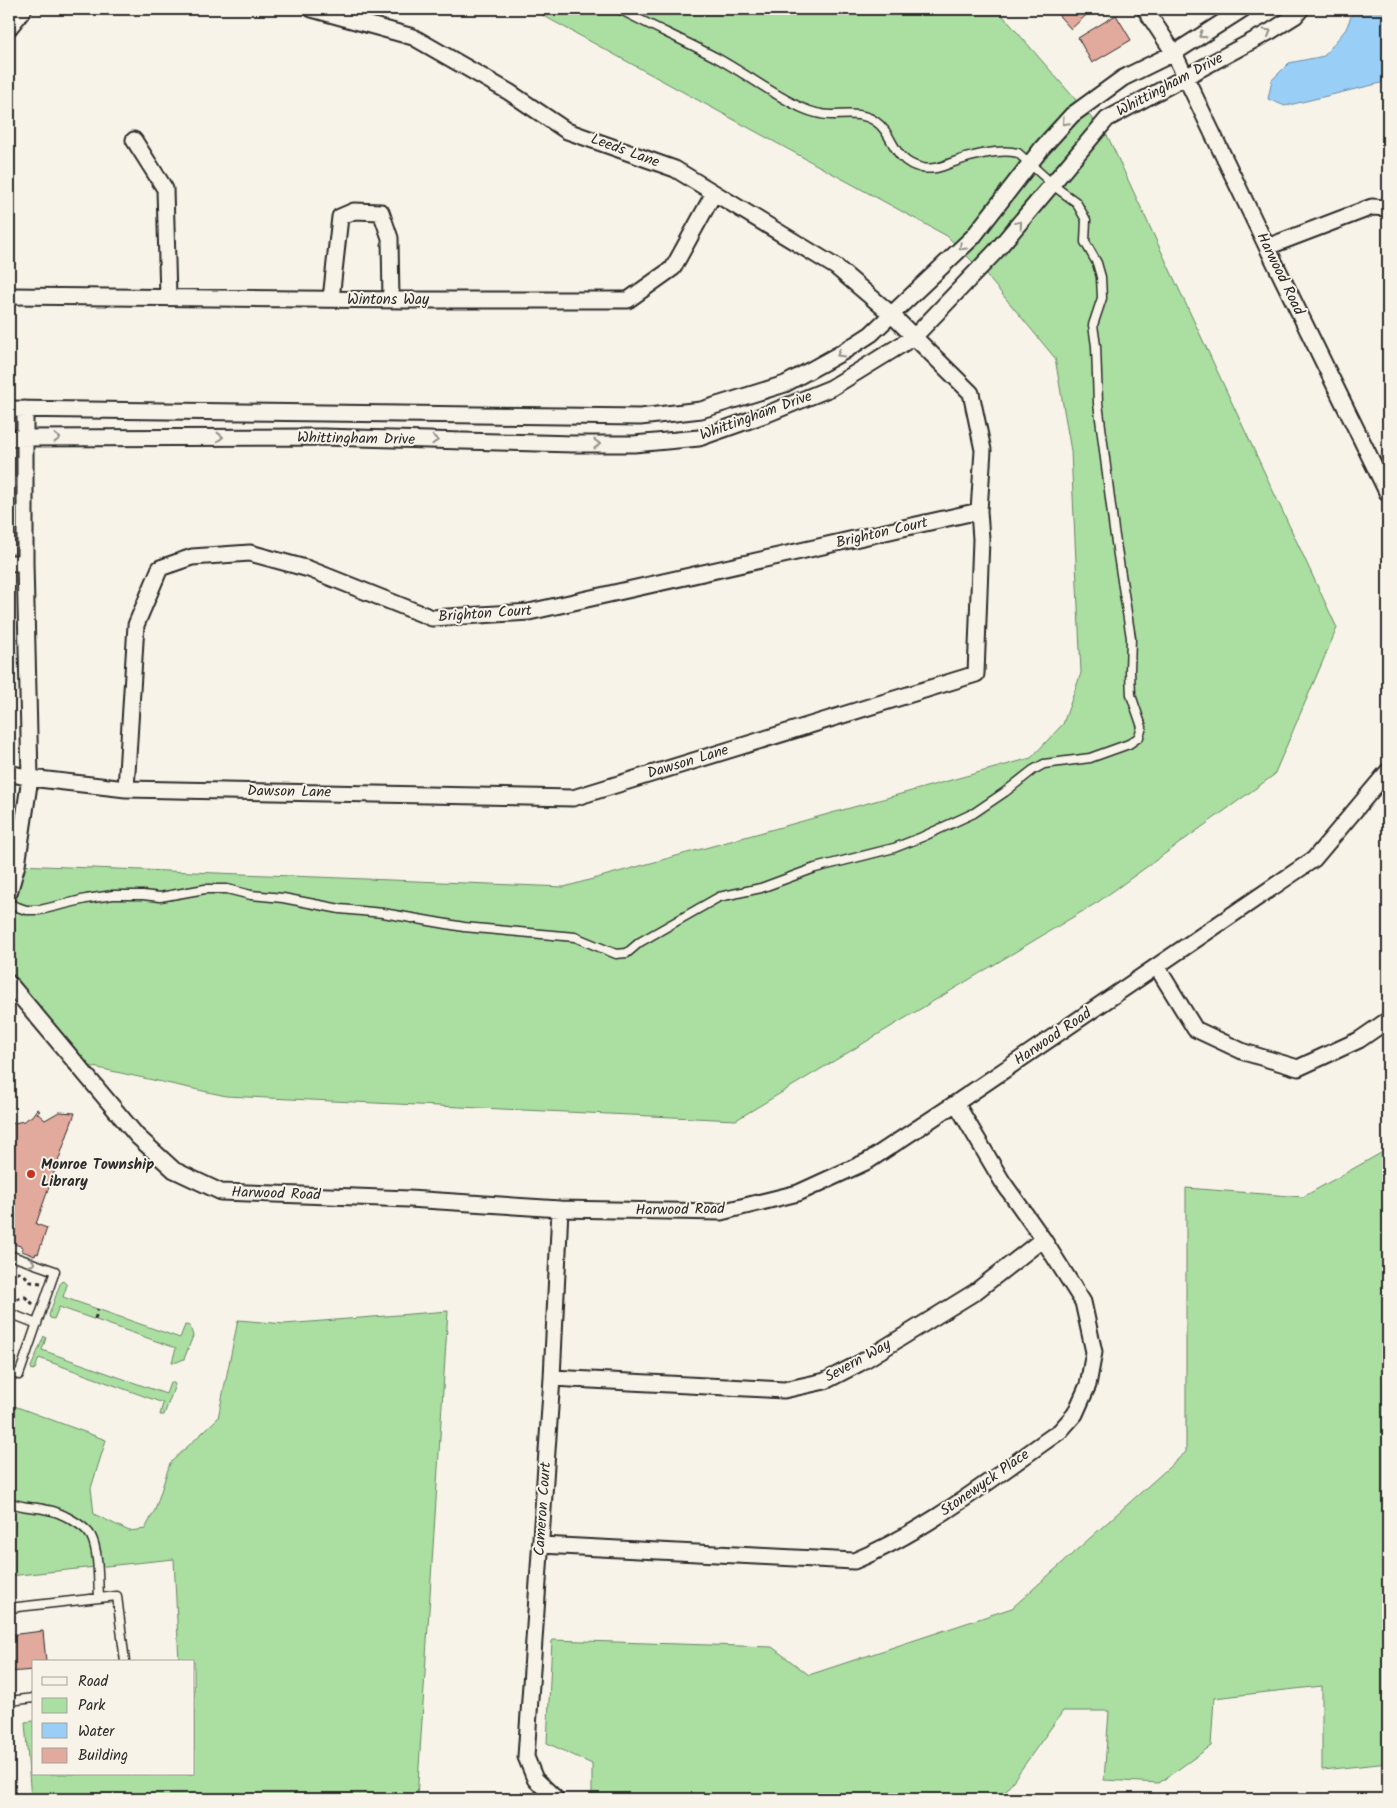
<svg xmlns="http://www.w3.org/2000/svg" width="1397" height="1808" font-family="Kalam,sans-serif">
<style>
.green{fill:#aadfa1;stroke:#6a8566}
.water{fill:#99cef7;stroke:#6d8da5}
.building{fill:#e2a99d;stroke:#2b2b2b}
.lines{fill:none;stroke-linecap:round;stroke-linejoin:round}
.service-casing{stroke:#2b2b2b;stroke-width:11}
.minor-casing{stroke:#2b2b2b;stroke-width:19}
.path{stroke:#2b2b2b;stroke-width:3;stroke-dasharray:4 4;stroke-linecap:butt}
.service{stroke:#f7f3e8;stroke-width:8}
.minor{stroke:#f7f3e8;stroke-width:15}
.oneway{stroke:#918f8a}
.poi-dot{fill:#c8321e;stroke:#f7f3e8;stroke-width:2}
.labels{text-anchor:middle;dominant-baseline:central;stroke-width:4;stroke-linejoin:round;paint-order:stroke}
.street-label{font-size:15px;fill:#2b2b2b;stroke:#f7f3e8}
.poi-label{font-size:15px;font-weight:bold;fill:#2b2b2b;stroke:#f7f3e8;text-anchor:start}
</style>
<rect width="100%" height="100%" fill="#f7f3e8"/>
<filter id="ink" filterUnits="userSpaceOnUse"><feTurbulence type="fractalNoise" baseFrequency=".02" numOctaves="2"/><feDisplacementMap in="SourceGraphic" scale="10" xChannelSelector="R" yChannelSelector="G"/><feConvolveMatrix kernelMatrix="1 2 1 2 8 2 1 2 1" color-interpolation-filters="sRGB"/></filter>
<g filter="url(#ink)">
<path class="green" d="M531 9H997L1108 137 1337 628 1274 775 1098 902 736 1120 226 1096 75 1063 9 983V863L18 865 564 887 1031 758 1063 724 1081 673 1071 451 1055 358 987 276 947 236Z
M1388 1149V1763L1322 1770V1686L1214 1698 1211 1746 1159 1783 1104 1780 1109 1711H1063L1000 1799H592V1764L547 1743 552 1640 772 1647 809 1675 1012 1608 1186 1452V1188L1303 1197Z
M63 1281 67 1285 63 1297 180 1338 185 1325 190 1326 193 1336 184 1359 177 1362H172L176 1348 59 1307 54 1319 50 1318 49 1315 60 1284Z
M448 1311 417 1799H31L25 1722 34 1721V1774H194V1662H179L174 1559 9 1576V1404L106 1440 91 1488 94 1514 129 1531 145 1529 155 1510 170 1463 218 1418 238 1320 285 1324Z
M44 1336 46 1338 42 1350 166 1394 170 1383H174L175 1385 164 1415H160L163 1403 39 1358 35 1369 32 1370 31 1367Z"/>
<path class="water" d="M1354 9H1388V76L1381 83 1285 106 1268 99 1272 80 1289 63 1324 56 1346 29Z"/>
<path class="building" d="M1053 9H1093L1071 29Z
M1116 15 1131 40 1092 63 1078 38Z
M37 1109 40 1111 37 1113 45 1120 59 1112 75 1113 36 1224 47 1228 38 1254 36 1253 35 1256 22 1251 23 1247 9 1242V1124L24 1121 32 1116Z
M43 1631 46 1662H34V1670L9 1672V1635Z"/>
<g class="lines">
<g class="service-casing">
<path id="service" d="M9 904 26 910H40L86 899 113 895H143L160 897 205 889H227L251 895 283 898 340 909 383 913 464 927 575 937 616 954 627 953 640 942 719 897 761 888 815 868 894 848 922 837 974 813 1005 792 1033 770 1044 764 1090 758 1129 744 1139 737 1142 727 1131 695 1130 671 1131 638 1114 530 1098 403 1096 346 1093 325 1102 298 1101 277 1097 263 1085 242 1086 220 1076 202 1058 189 1018 153C1000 148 969 156 951 163 941 167 933 170 922 168 891 161 895 134 875 121 861 112 847 115 831 115 821 115 811 112 802 108 772 94 746 74 717 58 685 41 651 26 619 9
M9 1255 55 1271 19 1375 9 1371
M9 1313 37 1324
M10 1502C23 1509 35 1506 48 1510 60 1512 85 1525 91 1536 99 1551 98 1580 99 1598
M9 1608 117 1596 125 1662
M9 1701 34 1698"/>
</g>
<g class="minor-casing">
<path id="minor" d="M1145 9 1174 53 1267 247 1388 494
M9 28 24 9
M134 140 165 189 168 297
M1267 247 1372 207 1388 208
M9 296 407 300H628L673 268 714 193
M331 299 340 217 354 211 381 212 390 238 391 300
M9 409 640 417 701 410 785 384 843 352 871 334 973 237 1042 148 1072 115 1123 78 1174 53 1243 9
M9 438 323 437 573 444H634L699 438 767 414 831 388 914 337 996 251 1107 119 1271 31 1295 16 1301 9
M9 563H25
M9 773 30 778 126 789 573 798 976 674 981 539 979 511 983 450 971 393 891 314 836 267 675 169 567 131 509 92 413 37 312 9
M126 789 136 625 160 568 192 557 250 553 309 569 432 618 529 612 979 511
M9 893 17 865 30 778 25 563V409
M1157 967 1195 1029 1244 1052 1298 1068 1359 1040 1388 1020
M9 983 137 1136 174 1170 221 1192 409 1199 560 1209 721 1212 798 1193 868 1161 956 1103 1314 859 1388 771
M552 1378 784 1390 825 1381 860 1363 975 1292 1043 1239
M541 1545 854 1561C927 1531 995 1476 1060 1431L1075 1414 1088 1385 1094 1352 1083 1302 1043 1239 1002 1181 956 1103
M555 1798 535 1779 526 1757 552 1378 560 1209"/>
</g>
<path class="path" d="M9 1274C19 1269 24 1274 31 1282L41 1283
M9 1296 16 1299 25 1297 33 1304
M95 1319 98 1309
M9 1335 12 1325"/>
<use href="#service" class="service"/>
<use href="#minor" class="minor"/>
</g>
<defs><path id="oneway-chevron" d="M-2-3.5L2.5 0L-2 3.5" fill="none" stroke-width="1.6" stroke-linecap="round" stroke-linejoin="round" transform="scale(1.25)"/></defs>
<g class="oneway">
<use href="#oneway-chevron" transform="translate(1268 32) rotate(-30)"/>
<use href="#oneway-chevron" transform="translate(1202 35) rotate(147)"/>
<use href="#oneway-chevron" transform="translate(1065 122) rotate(133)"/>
<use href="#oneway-chevron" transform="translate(1019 224) rotate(-50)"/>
<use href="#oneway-chevron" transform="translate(962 247) rotate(136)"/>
<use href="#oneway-chevron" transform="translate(840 354) rotate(150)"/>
<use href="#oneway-chevron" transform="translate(220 437)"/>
<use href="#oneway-chevron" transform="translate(57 438)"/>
<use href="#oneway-chevron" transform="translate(435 440) rotate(2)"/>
<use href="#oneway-chevron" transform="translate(597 444)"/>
<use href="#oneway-chevron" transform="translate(32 1263) rotate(19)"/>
</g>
</g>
<circle class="poi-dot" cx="31" cy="1174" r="5"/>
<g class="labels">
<g class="street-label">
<text transform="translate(1170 85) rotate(-28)">Whittingham Drive</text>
<text transform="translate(625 151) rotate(20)">Leeds Lane</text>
<text transform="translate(1280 274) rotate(64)">Harwood Road</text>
<text x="388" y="300">Wintons Way</text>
<text transform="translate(756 416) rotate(-20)">Whittingham Drive</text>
<text transform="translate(356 439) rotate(1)">Whittingham Drive</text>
<text transform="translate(882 533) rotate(-13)">Brighton Court</text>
<text transform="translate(485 614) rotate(-4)">Brighton Court</text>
<text transform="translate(688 762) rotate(-17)">Dawson Lane</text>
<text transform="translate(289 792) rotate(1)">Dawson Lane</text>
<text transform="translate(1053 1037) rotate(-34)">Harwood Road</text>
<text transform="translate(276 1194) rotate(2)">Harwood Road</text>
<text transform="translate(680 1210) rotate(-1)">Harwood Road</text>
<text transform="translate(858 1361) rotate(-29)">Severn Way</text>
<text transform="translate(985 1483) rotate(-35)">Stonewyck Place</text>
<text transform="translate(543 1509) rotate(-86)">Cameron Court</text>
</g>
<g class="poi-label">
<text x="41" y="1165">Monroe Township<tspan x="41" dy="17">Library</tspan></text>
</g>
</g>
<rect width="1397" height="1808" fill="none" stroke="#f7f3e8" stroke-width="30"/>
<rect x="15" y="15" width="1367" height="1778" fill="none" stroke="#2b2b2b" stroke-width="2" filter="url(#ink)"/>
<rect x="32" y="1660" width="162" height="115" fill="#f7f3e8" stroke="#a5a39c"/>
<rect x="42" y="1677" width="25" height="8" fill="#f7f3e8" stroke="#a5a39c"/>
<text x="78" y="1686" font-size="15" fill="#2b2b2b">Road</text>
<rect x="42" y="1698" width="25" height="15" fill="#aadfa1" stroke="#a5a39c"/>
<text x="78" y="1710" font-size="15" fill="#2b2b2b">Park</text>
<rect x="42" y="1723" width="25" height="15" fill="#99cef7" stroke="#a5a39c"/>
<text x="78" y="1736" font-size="15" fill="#2b2b2b">Water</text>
<rect x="42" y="1748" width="25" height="15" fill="#e2a99d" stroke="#a5a39c"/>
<text x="78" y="1760" font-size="15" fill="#2b2b2b">Building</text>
</svg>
